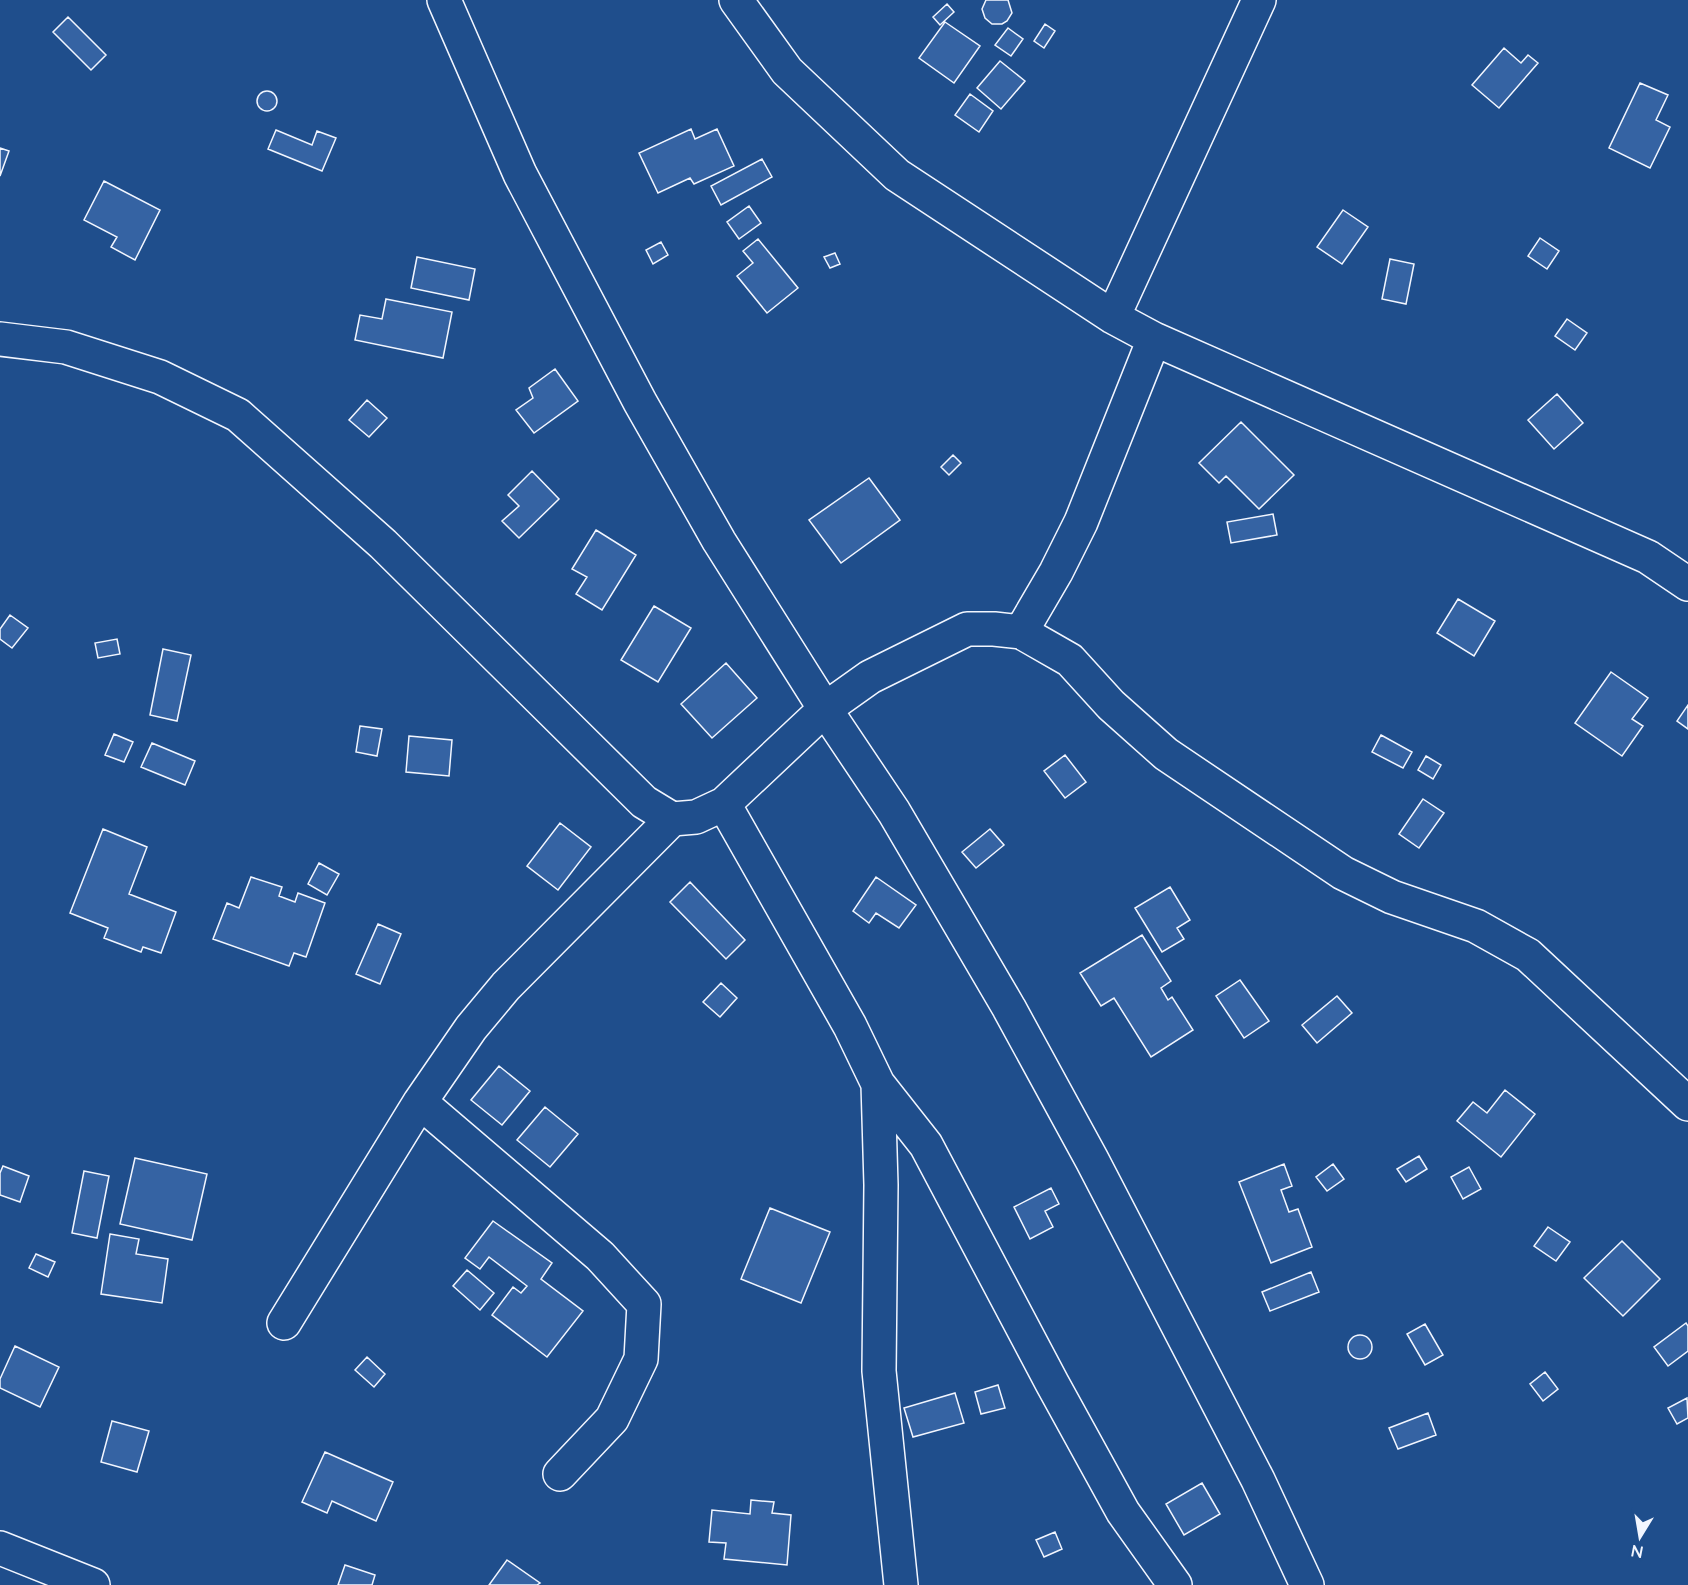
<svg xmlns="http://www.w3.org/2000/svg" width="1688" height="1585" font-family="Lato,sans-serif">
<style>
.building{fill:#3563a3;stroke:#f2f6ff;stroke-width:1.5}
.lines{fill:none;stroke-linecap:round;stroke-linejoin:round}
.minor-casing{stroke:#f2f6ff;stroke-width:36}
.minor{stroke:#1f4e8c;stroke-width:33}
</style>
<rect width="100%" height="100%" fill="#1f4e8c"/>
<path class="building" d="M986 0H1008L1012 13 1007 21 1002 24H992L985 18 982 9Z
M947 4 954 12 940 25 933 17Z
M68 17 106 55 91 70 53 32Z
M945 22 980 46 954 83 919 58Z
M1045 24 1055 31 1044 48 1034 41Z
M1008 28 1023 39 1011 56 995 45Z
M1504 48 1521 63 1528 55 1538 63 1499 108 1472 85Z
M1000 61 1025 81 1001 109 977 88Z
M1640 83 1668 95 1656 120 1670 127 1650 168 1609 148Z
M257 101a10 10 0 1 1 20 0a10 10 0 1 1-20 0Z
M970 94 993 111 979 132 955 115Z
M691 129 695 139 717 129 734 166 694 184 690 178 658 193 639 153Z
M276 130 312 145 317 131 336 138 322 171 268 149Z
M0 148 9 151 0 176Z
M762 159 772 177 721 205 711 186Z
M104 181 160 210 135 260 111 247 117 237 84 220Z
M749 206 761 223 739 239 727 222Z
M1343 210 1368 227 1342 264 1317 247Z
M1540 238 1559 251 1547 269 1528 256Z
M758 239 798 288 767 313 737 276 753 263 743 251Z
M661 242 668 255 653 264 646 250Z
M835 253 840 264 830 268 824 257Z
M417 257 475 269 469 300 411 288Z
M1390 259 1414 264 1406 304 1382 299Z
M386 299 452 312 443 358 355 340 360 315 382 319Z
M1567 319 1587 333 1575 350 1555 336Z
M555 369 578 401 534 433 516 410 533 398 529 388Z
M1557 394 1583 423 1554 449 1528 420Z
M367 400 387 418 369 437 349 420Z
M1241 422 1294 475 1259 509 1226 476 1219 483 1199 463Z
M953 455 961 463 949 475 941 467Z
M532 471 559 499 519 538 502 521 519 506 508 495Z
M869 478 900 520 841 563 809 520Z
M1273 514 1277 535 1231 543 1227 522Z
M596 530 636 555 602 610 576 594 587 577 572 569Z
M1458 599 1495 621 1474 656 1437 633Z
M654 606 691 628 658 682 621 660Z
M10 615 28 628 12 648 0 639V629Z
M117 639 120 654 98 658 95 643Z
M163 649 191 655 177 721 150 715Z
M726 663 757 698 712 738 681 704Z
M1611 672 1648 698 1632 719 1643 726 1622 756 1575 723Z
M1688 705V729L1677 721Z
M360 726 382 729 377 756 356 752Z
M114 734 133 742 124 762 105 755Z
M1381 735 1412 752 1403 768 1372 752Z
M409 736 452 740 449 776 406 772Z
M152 743 195 761 185 785 141 767Z
M1065 755 1086 782 1065 798 1044 771Z
M1426 756 1441 765 1433 779 1418 770Z
M1423 799 1444 813 1419 848 1399 834Z
M560 823 591 847 558 890 527 866Z
M103 829 147 847 129 894 176 912 161 953 143 947 141 952 104 938 108 928 70 913Z
M990 829 1004 845 976 868 962 852Z
M319 863 339 874 327 895 308 884Z
M251 877 282 887 279 896 295 902 298 893 325 903 306 957 294 953 289 966 213 939 227 903 239 908Z
M876 877 916 905 899 928 876 913 869 923 853 911Z
M690 882 745 940 726 959 670 902Z
M1170 887 1190 920 1177 928 1184 939 1162 952 1135 908Z
M378 924 401 934 380 984 356 974Z
M1142 935 1171 981 1161 988 1168 1000 1172 997 1193 1030 1151 1057 1114 998 1101 1006 1080 973Z
M1240 980 1269 1021 1244 1038 1216 996Z
M721 983 737 998 720 1017 703 1002Z
M1337 996 1352 1013 1317 1043 1302 1025Z
M499 1066 530 1091 502 1125 471 1100Z
M1505 1090 1535 1114 1501 1157 1457 1121 1473 1102 1487 1113Z
M545 1107 578 1134 550 1167 517 1140Z
M1419 1156 1427 1169 1406 1182 1397 1169Z
M135 1158 207 1174 192 1240 120 1224Z
M1284 1164 1292 1186 1281 1190 1289 1212 1298 1209 1312 1247 1271 1263 1239 1182Z
M1333 1164 1344 1179 1327 1191 1316 1177Z
M3 1166 29 1176 20 1202 0 1195V1173Z
M1469 1167 1481 1189 1463 1199 1451 1177Z
M84 1171 109 1176 97 1238 72 1233Z
M1051 1188 1059 1204 1045 1211 1053 1227 1030 1239 1014 1207Z
M770 1208 830 1232 801 1303 741 1279Z
M493 1221 552 1263 541 1279 583 1311 547 1357 492 1315 513 1287 521 1293 527 1286 489 1257 480 1269 465 1258Z
M1548 1227 1570 1242 1556 1261 1534 1246Z
M110 1234 139 1239 136 1254 168 1259 162 1303 101 1294Z
M1622 1241 1660 1279 1623 1316 1584 1278Z
M36 1254 55 1262 48 1277 29 1268Z
M467 1270 494 1293 480 1310 453 1286Z
M1311 1272 1319 1292 1270 1311 1262 1292Z
M1686 1323 1688 1326V1351L1668 1366 1654 1347Z
M1425 1324 1443 1355 1425 1365 1407 1334Z
M1348 1347a12 12 0 1 1 24 0a12 12 0 1 1-24 0Z
M15 1346 59 1367 40 1407 0 1388V1379Z
M367 1357 385 1374 374 1387 355 1370Z
M1545 1372 1558 1389 1543 1401 1530 1384Z
M998 1385 1005 1408 981 1414 975 1392Z
M955 1393 964 1423 913 1437 904 1408Z
M1687 1398 1688 1418 1677 1424 1668 1408Z
M1428 1413 1436 1435 1398 1449 1389 1428Z
M112 1421 149 1431 137 1472 101 1462Z
M325 1452 393 1482 376 1521 332 1501 327 1513 302 1502Z
M1202 1483 1220 1514 1184 1535 1166 1504Z
M751 1500 774 1502 772 1513 791 1515 787 1565 724 1559 726 1543 709 1542 712 1510 750 1514Z
M1055 1532 1062 1549 1044 1557 1036 1540Z
M507 1560 540 1583 537 1585H489Z
M345 1565 375 1575 372 1585H338Z"/>
<g class="lines">
<g class="minor-casing">
<path id="minor" d="M444 0 520 174 640 402 719 541 825 709 894 812 1009 1008 1092 1160 1258 1480 1307 1585
M736 0 787 71 897 175 1113 317 1154 339
M1113 317 1259 0
M0 339 66 347 160 377 238 415 383 544 644 802 672 819 696 817 724 804 825 709 870 677 967 629H994L1021 632 1070 660 1111 705 1166 754 1343 873 1392 897 1476 926 1528 955 1688 1104
M1021 632 1056 572 1081 522 1154 339 1648 557 1688 584
M724 804 850 1026 878 1084 881 1185 879 1371 901 1585
M878 1084 926 1145 1052 1383 1123 1512 1175 1585
M420 1102 600 1256 644 1304 641 1359 612 1419 560 1474
M284 1323 420 1102 471 1028 506 986 672 819
M0 1548 93 1585"/>
</g>
<use href="#minor" class="minor"/>
</g>
<g transform="translate(1640 1537) rotate(191)" stroke="#1f4e8c" stroke-width="4.5" paint-order="stroke">
<path d="M0-4.5L10 22L0 15L-10 22Z" fill="#f2f6ff"/>
<text y="-9" font-size="16" font-weight="bold" text-anchor="middle" fill="#f2f6ff">N</text>
</g>
</svg>
